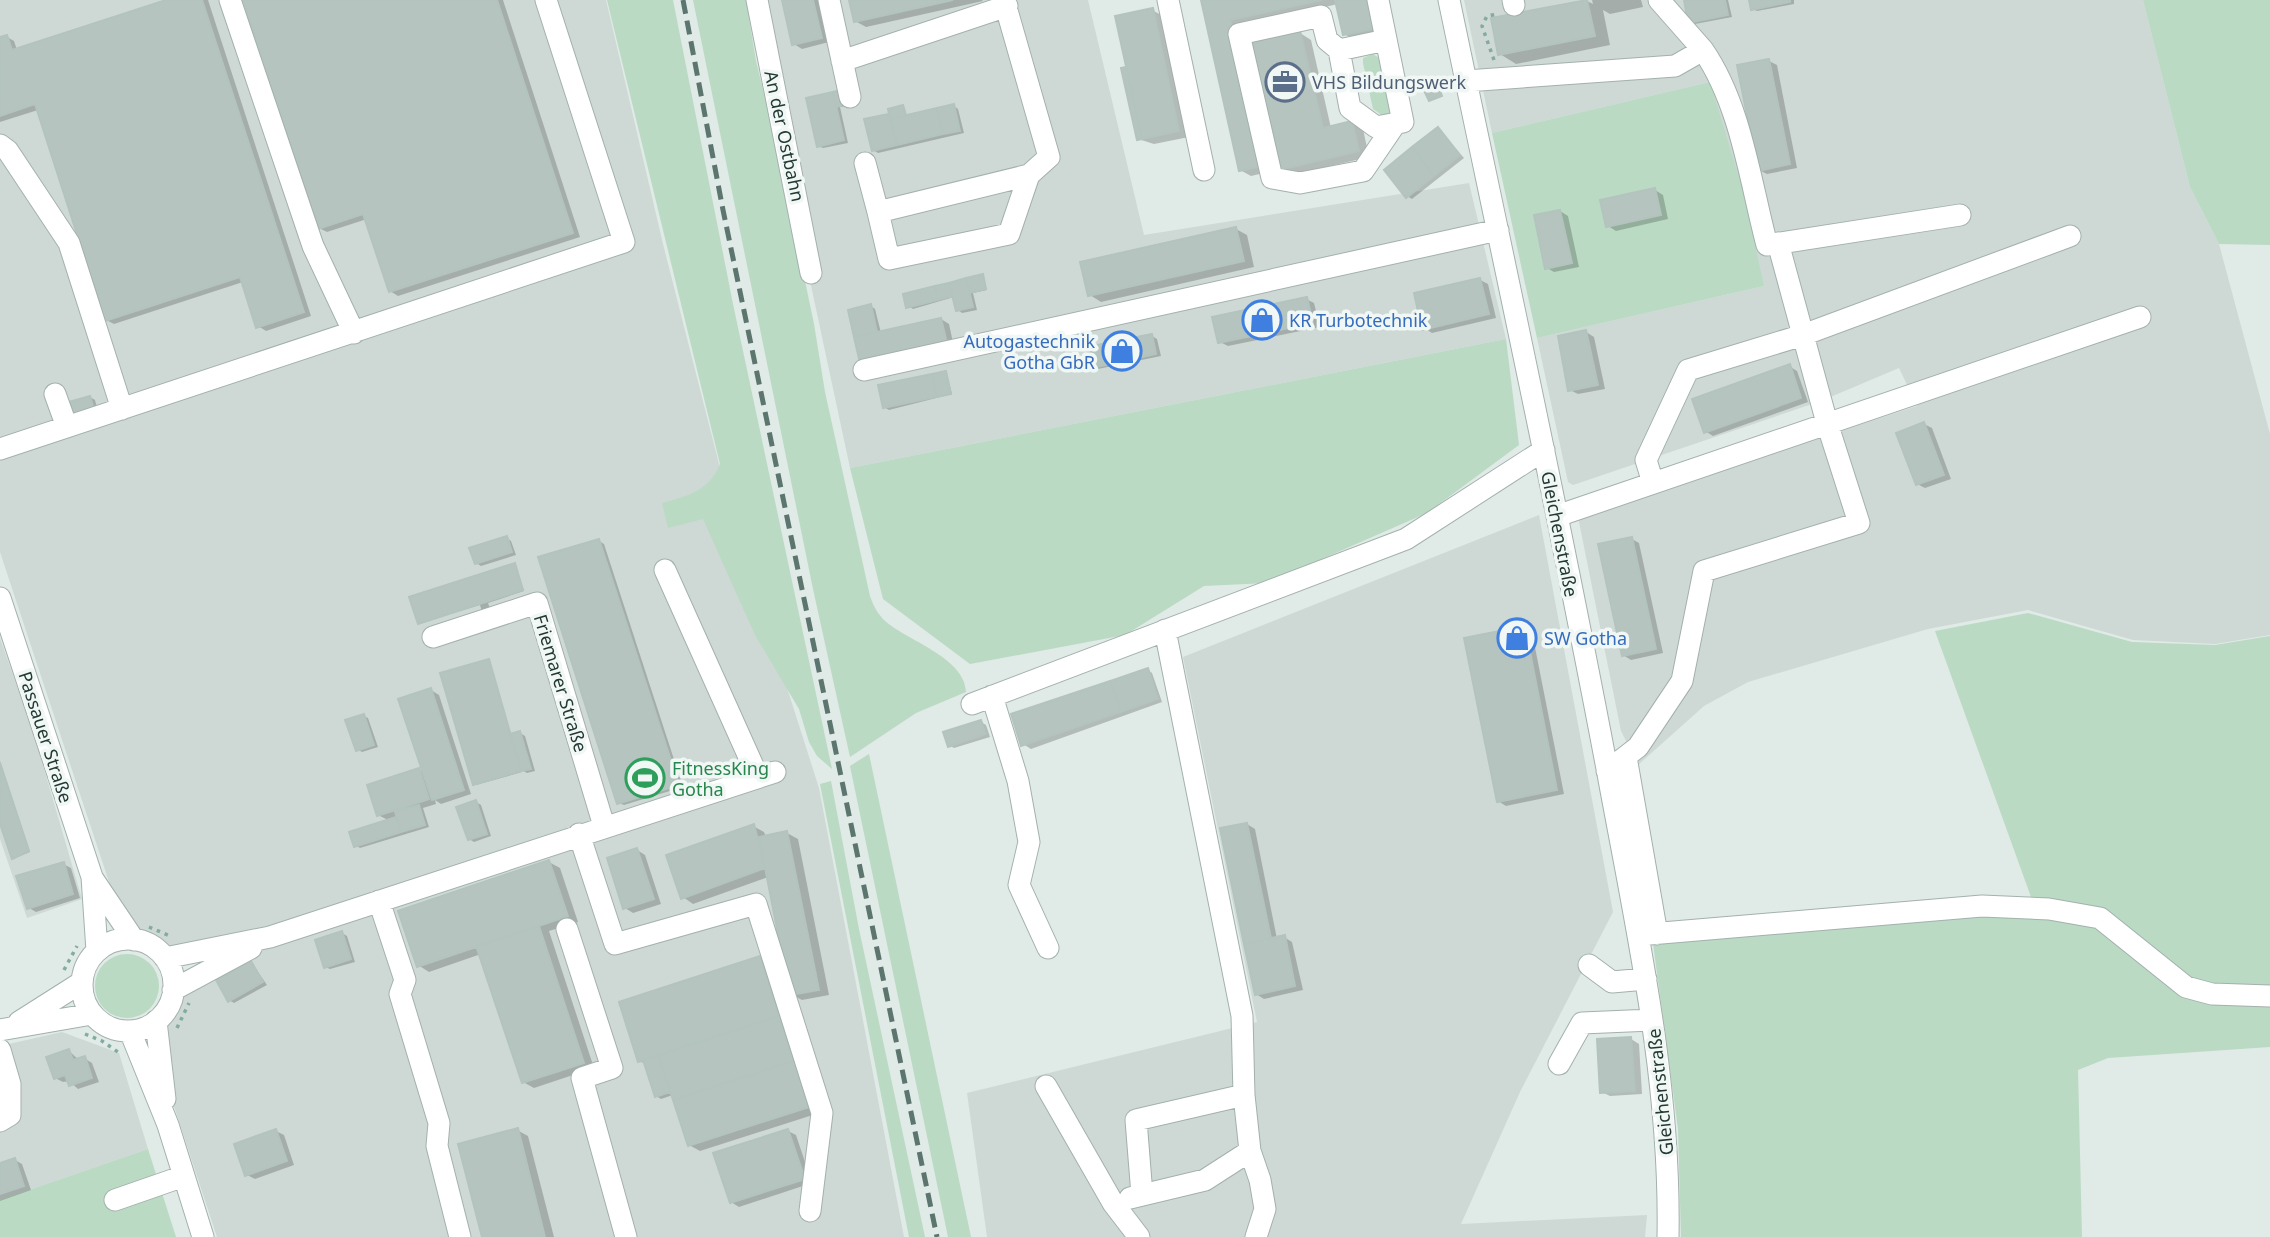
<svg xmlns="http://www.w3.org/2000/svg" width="2270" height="1237" font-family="'Noto Sans',sans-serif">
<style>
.built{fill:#ced9d5}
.green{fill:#badac4}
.shadow{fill:#0003}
.building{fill:#b5c4bf;stroke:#b3c3bd;stroke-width:2}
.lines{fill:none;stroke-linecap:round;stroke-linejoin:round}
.minor-casing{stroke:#a3b1ad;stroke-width:23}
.path{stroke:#82aba1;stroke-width:3.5;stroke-dasharray:3.5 5;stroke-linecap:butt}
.minor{stroke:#fff;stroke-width:21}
.rail{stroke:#5c756f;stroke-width:5;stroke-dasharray:14 7;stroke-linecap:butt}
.labels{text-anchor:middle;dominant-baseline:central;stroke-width:7;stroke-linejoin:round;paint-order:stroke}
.service-label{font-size:18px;fill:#4e5e75;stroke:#f0f7f4;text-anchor:start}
.street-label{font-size:18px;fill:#223934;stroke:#f0f7f4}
.shop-label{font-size:18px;fill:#366cbe;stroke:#f0f7f4;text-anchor:start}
.leisure-label{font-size:18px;fill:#27864d;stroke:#f0f7f4;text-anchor:start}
</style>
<rect width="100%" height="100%" fill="#e0eae6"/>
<path class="built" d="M0 0H606L663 244 732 515 819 788 904 1237H217L170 1094 167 1046 168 1021 184 996 205 981 192 943 172 946 133 926 113 894 0 552Z
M750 0H1088L1144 235 1469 183 1506 339 850 468Z
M1464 0H2143L2190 187 2219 244 2270 434V635L2215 644 2133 640 2028 610 1928 629 1748 682 1704 706 1638 765 1621 731 1578 517 1917 406 1899 368 1821 401 1573 485 1568 482 1537 338 1764 286 1710 82 1492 133Z
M1539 515 1613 912 1520 1092 1461 1224 1647 1215 1645 1237H987L967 1093 1257 1022 1183 657Z
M0 638 35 738 82 899 27 918 0 839Z
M62 1032 119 1053 148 1149 0 1200V1046Z"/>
<path class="green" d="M607 0H673L733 304 832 769 817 756 809 742 799 709 755 635 703 519 668 528 662 503C688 496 709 491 720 464Z
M693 0H746L756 61 776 142 814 324 825 392 870 596C873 605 877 613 884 620 905 640 965 657 966 692L916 713 850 757 813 589Z
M2143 0H2270V245L2219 244 2190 187Z
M1373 54 1381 59 1392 108 1390 114 1383 116 1373 109 1363 63V58Z
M1710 82 1744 194 1764 286 1537 338 1492 133Z
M1506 339 1519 445 1427 513 1267 583 1204 586 1125 635 970 664 883 599 850 468Z
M2028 613 2132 642 2215 645 2270 636V1047L2108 1058 2078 1070 2082 1237H1681L1678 1129 1652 936 2035 908 1935 631Z
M869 754 971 1237H948L850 766Z
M831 781 859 929 925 1237H909L820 784Z
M95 986a32 32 0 1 1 64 0a32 32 0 1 1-64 0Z
M148 1149 176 1237H0V1200Z"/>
<path class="shadow" d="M172 0H208L311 316 266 331 258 326 243 282 114 324 106 320 38 110 0 122V39L7 37 14 41 17 50Z
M245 0H503L580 237 398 296 390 291 367 219 327 232 319 228Z
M784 0H819L829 42 802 49 794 44Z
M851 0H982L983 1 866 27 855 21Z
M1203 0H1378L1386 33 1355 40 1344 34 1338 4 1240 26 1272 171 1251 176 1240 170Z
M1592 0H1641L1643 7 1610 14 1603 10 1610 45 1516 64 1500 54 1587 1 1593 4Z
M1686 0H1728L1732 17 1695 24 1690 21Z
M1751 0H1794V4L1757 11 1752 9Z
M1152 10 1163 16 1189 137 1154 144 1138 139 1123 69 1128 68Z
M1300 33 1311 40 1331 128 1352 123 1363 129 1369 157 1291 175 1280 168Z
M1769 61 1777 65 1797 168 1767 174 1759 170Z
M841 92 846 106 840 107 848 143 823 148 818 146Z
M954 106 958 109 964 133 878 153 873 150 891 115 903 107 907 117Z
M1438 129 1464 158 1412 199 1407 196Z
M1655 190 1663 195 1668 219 1616 231 1608 226Z
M1560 211 1568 216 1579 267 1554 272 1547 268Z
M1236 229 1247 235 1254 267 1101 302 1090 295Z
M982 276 987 290 973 293 977 310 962 313 958 310 954 297 913 309 908 306Z
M1480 280 1488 284 1496 318 1432 333 1424 328Z
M1306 299 1314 303 1320 327 1228 346 1220 342Z
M871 306 875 309 881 333 941 319 949 324 954 347 870 366Z
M1586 332 1594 337 1605 389 1578 394 1570 390Z
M1152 336 1157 339 1161 356 1098 369 1093 367Z
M1789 366 1797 371 1808 402 1713 436 1705 431Z
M946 372 952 394 889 410 884 407Z
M90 397 95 400 99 415 76 418Z
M1924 424 1932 428 1951 479 1925 488 1917 484Z
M507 538 511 541 516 555 481 566 476 563Z
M1632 539 1639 543 1663 653 1631 660 1623 655Z
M599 541 604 544 683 787 624 805 619 803Z
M515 565 524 591 488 603 492 614 483 615 480 605 419 623Z
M1524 627 1532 632 1564 794 1506 806 1498 801Z
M488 661 511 735 520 733 525 736 535 771 527 773 520 769 522 772 476 785Z
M1148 670 1152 673 1162 702 1031 749 1023 744Z
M431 690 439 695 471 794 441 804 435 800 436 804 423 808 429 827 360 848 355 845 390 821 378 815 419 770 425 773Z
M364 716 368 718 378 747 362 752 357 749Z
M981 722 986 725 990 737 954 748 949 745Z
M0 761 30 852 15 858 0 819Z
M476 802 481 805 491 836 474 842 469 839Z
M1247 824 1255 829 1277 939 1284 937 1292 942 1303 990 1264 999 1256 994 1222 830Z
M753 826 764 832 766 837 787 833 798 839 829 995 802 1000 791 994 768 877 693 904 683 897Z
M637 850 645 855 661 904 633 913 625 908Z
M549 862 560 868 578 922 549 931 594 1068 534 1088 523 1082 481 954 429 972 418 965Z
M63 864 71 868 80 898 36 912 29 908Z
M342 933 347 936 355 962 330 969 325 967Z
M760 958 770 965 819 1113 700 1151 689 1145 673 1095 661 1099 656 1096 646 1064 639 1061Z
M251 962 267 985 234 1003 229 1000Z
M1631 1039 1639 1044 1642 1094 1610 1096 1602 1092Z
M69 1051 79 1060 84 1058 92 1063 99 1082 78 1089 69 1081 63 1082 55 1078Z
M517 1130 528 1136 554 1237H484Z
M276 1131 284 1135 294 1165 255 1179 247 1175Z
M788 1131 796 1135 812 1183 739 1207 731 1202Z
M15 1160 22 1164 31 1190 0 1201V1165Z"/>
<path class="building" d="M166 0H202L304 312 256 328 240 277 105 321 35 104 0 116V37L7 35 12 50Z
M243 0H497L573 233 389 292 363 214 318 229Z
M782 0H813L822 38 792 45Z
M849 0H953L854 22Z
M1201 0H1322L1230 20 1262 166 1239 171Z
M1335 0H1369L1376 28 1343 35Z
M1587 0 1595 36 1498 55 1491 18Z
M1684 0H1725L1728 15 1688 23Z
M1749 0H1790V2L1751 10Z
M1153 8 1179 131 1142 139 1115 16Z
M1300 31 1323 128 1352 121 1359 151 1279 170 1250 43Z
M1769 59 1790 164 1758 171 1737 65Z
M1126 67 1142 139 1137 140 1121 68Z
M1436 81 1442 96 1429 101 1422 86Z
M841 90 845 105 836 107 833 92Z
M833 92 844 140 817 147 806 98Z
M954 104 960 131 943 134 937 108Z
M903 105 906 115 890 119 888 109Z
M937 108 943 134 897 145 890 119Z
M889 114 897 145 872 151 864 119Z
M1438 127 1460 155 1434 176 1412 147Z
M1412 147 1434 176 1406 198 1384 170Z
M1655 188 1661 215 1606 227 1600 200Z
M1560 210 1572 263 1545 269 1534 215Z
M1236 227 1244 261 1088 296 1080 262Z
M983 274 986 289 969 293 966 278Z
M966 278 973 307 956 311 949 283Z
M1480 278 1489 314 1422 330 1414 293Z
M949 283 953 296 938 300 935 286Z
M935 286 938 300 906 308 903 294Z
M1307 297 1313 323 1218 343 1212 317Z
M871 304 877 332 854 337 848 310Z
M941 318 947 343 860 363 854 337Z
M1586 330 1598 385 1568 391 1558 336Z
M1152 334 1156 354 1091 368 1087 347Z
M1790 364 1801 398 1704 433 1692 399Z
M946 371 951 394 936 397 932 374Z
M932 374 936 397 883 408 878 385Z
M90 396 95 413 75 419 69 402Z
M1924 422 1944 475 1916 485 1896 433Z
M507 536 512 552 475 564 469 548Z
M1632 537 1656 649 1622 656 1598 544Z
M599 539 679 785 617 804 538 557Z
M515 563 523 590 418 624 409 597Z
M1525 626 1557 790 1497 802 1464 638Z
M489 659 521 771 473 785 440 673Z
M1148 668 1158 699 1121 712 1110 681Z
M1110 681 1121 712 1021 746 1011 714Z
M431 688 464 790 432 800 398 699Z
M364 714 374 745 356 751 345 720Z
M981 720 986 734 948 747 943 732Z
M520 731 531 769 521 771 510 734Z
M0 763 29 851 12 859 0 824Z
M419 768 429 799 377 816 367 785Z
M476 800 487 834 468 840 456 807Z
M419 805 425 825 401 832 395 812Z
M396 817 401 832 354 847 349 832Z
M1247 823 1271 938 1244 944 1220 828Z
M754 824 765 868 681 899 666 855Z
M787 831 819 990 790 995 759 837Z
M637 848 654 899 623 909 607 858Z
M549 860 568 916 417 967 398 911Z
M64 862 73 894 27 909 16 876Z
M539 926 584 1063 522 1083 476 946Z
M342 931 351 959 324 968 315 940Z
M1285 935 1295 986 1255 995 1244 944Z
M760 956 779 1016 638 1062 619 1002Z
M251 961 263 982 228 1002 216 980Z
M779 1016 794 1061 673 1100 658 1055Z
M1631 1037 1635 1091 1600 1093 1597 1039Z
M69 1049 73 1060 85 1056 92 1078 69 1086 65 1075 54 1079 46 1057Z
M658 1055 670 1092 655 1097 643 1060Z
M794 1061 809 1107 688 1146 673 1100Z
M518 1128 545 1237H482L458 1144Z
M276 1129 287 1161 245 1176 234 1144Z
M788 1129 805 1179 730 1203 713 1153Z
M15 1158 24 1186 0 1194V1163Z"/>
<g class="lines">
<g class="minor-casing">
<path id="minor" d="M230 0 313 246 354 333
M757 0 811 273
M829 0 850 97
M1168 0 1204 170
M1378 0 1403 122 1376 127 1350 108 1339 50 1386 40
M1449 0C1503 258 1559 515 1608 774 1636 927 1671 1080 1668 1237
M1513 0 1514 5
M1659 0 1703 50
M1339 50 1327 40 1321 16 1239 34 1272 178 1300 183 1363 171 1395 124
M842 61 1007 6
M1466 81 1675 66 1703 50C1741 105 1750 181 1767 245L1960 215
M0 145 8 151 69 243 122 409
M865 163 878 212 1029 175 1049 157 1004 0
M878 212 889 259 1009 234 1029 175
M864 370 1498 230
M55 394 67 427
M0 449 624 242 546 0
M1653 483 1646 460 1688 370 1803 335 2070 236
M1557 516 2140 317
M665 570 758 777
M0 598 92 877 97 951
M1165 630 1242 1016 1244 1095 1250 1151 1260 1180 1265 1209 1256 1237
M433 637 537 603 604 826
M992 696 1018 781 1029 842 1019 885 1048 948
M972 704 1406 539 1544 450
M1626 757 1657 934
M1607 771 1638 747 1682 681 1704 571 1859 523 1827 423 1778 243
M579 834 615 944 756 904 822 1113 810 1211
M93 879 134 940
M379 901 405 980 400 994 439 1123 437 1146 460 1237
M567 929 612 1068 582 1078 626 1237
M1638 935 1982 906 2049 909 2100 918 2186 987 2212 994 2270 996
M82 985a46 46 0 1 1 92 0a46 46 0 1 1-92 0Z
M165 958 270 937 775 772
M1589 965 1612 982 1646 979
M173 990 251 948
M156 1021 165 1099
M19 1022 82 982
M0 1030 92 1014
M130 1031 168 1125 203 1237
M0 1050 10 1084V1115L0 1121
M1559 1064 1582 1023 1652 1020
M1046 1086 1113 1203 1139 1237
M1142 1195 1136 1120 1244 1095
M1130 1198 1205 1180 1250 1151
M115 1200 184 1176"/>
</g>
<path class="path" d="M1494 60 1482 26 1487 16 1498 14
M149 927 170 936
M64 970 77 946
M177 1028 189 1003
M85 1034 102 1041 118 1052"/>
<use href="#minor" class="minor"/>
<path class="rail" d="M683 0 723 210 937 1237"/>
</g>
<defs>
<g id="office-ring" transform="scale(2.0125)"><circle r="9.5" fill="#f0f7f4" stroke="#5c6f8a" stroke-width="1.5"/><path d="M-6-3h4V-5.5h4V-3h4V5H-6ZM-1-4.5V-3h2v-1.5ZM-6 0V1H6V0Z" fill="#5c6f8a"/></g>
<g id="shop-ring" transform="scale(2.0125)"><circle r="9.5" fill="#f0f7f4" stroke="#3f7fe0" stroke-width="1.5"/><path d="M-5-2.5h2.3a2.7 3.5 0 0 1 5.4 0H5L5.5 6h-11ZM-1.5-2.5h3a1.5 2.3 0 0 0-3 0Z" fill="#3f7fe0"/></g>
<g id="stadium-ring" transform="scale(2.0125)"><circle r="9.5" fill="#f0f7f4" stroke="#2e9e5b" stroke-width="1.5"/><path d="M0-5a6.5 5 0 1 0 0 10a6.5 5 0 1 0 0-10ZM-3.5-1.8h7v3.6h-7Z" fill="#2e9e5b"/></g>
</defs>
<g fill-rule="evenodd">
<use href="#office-ring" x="1285" y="82"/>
<use href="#shop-ring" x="1262" y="320"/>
<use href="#shop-ring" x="1122" y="351"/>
<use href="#shop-ring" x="1517" y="638"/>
<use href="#stadium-ring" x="645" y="778"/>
</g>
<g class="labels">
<g class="service-label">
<text x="1312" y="82">VHS Bildungswerk</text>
</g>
<g class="street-label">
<text transform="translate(785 136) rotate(78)">An der Ostbahn</text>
<text transform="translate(1560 534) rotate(79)">Gleichenstraße</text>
<text transform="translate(561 683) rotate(73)">Friemarer Straße</text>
<text transform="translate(46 737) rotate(72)">Passauer Straße</text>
<text transform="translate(1660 1092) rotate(-96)">Gleichenstraße</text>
</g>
<g class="shop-label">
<text x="1289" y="320">KR Turbotechnik</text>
<text x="1095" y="341" text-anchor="end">Autogastechnik<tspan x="1095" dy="21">Gotha GbR</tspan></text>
<text x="1544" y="638">SW Gotha</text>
</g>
<g class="leisure-label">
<text x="672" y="768">FitnessKing<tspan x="672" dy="21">Gotha</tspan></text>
</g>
</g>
</svg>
